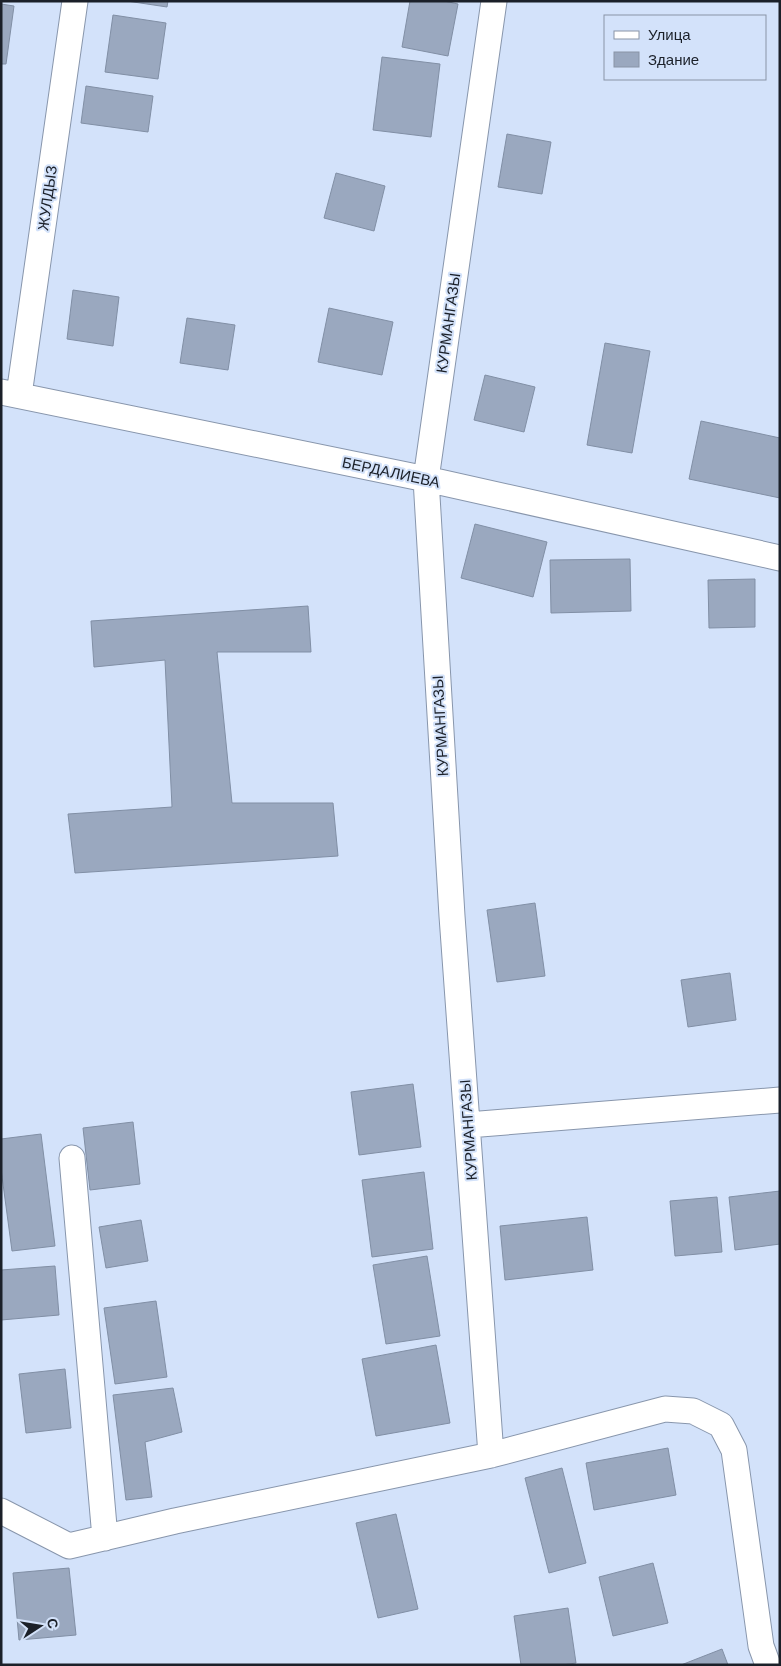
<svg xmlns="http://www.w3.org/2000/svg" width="781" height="1666" font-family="Arial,sans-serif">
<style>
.building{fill:#9aa8bf;stroke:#818fa5}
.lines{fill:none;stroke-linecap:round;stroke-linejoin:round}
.minor-casing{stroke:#8896ac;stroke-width:27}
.minor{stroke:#fff;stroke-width:25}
.labels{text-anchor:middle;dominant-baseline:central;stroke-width:4;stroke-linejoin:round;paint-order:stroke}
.street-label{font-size:15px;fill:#1b2029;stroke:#d3e2fa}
</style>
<rect width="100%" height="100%" fill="#d3e2fa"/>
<path class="building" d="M127 1H168L167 7Z
M410 1H444L458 4 448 56 402 47Z
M1 4 14 6 6 64H1Z
M113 15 166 23 158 79 105 72Z
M382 57 440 64 431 137 373 130Z
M86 86 153 96 148 132 81 123Z
M507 134 551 142 542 194 498 187Z
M336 173 385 186 374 231 324 218Z
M73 290 119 297 113 346 67 339Z
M329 308 393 322 382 375 318 362Z
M187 318 235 325 228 370 180 363Z
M605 343 650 351 632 453 587 445Z
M485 375 535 387 524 432 474 420Z
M701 421 780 438V498L689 479Z
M475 524 547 542 533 597 461 578Z
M630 559 631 611 551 613 550 560Z
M755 579V627L709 628 708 580Z
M308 606 311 652H217L232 803H333L338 856 75 873 68 814 172 807 165 660 94 667 91 621Z
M535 903 545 976 497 982 487 910Z
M730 973 736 1020 688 1027 681 980Z
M413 1084 421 1147 359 1155 351 1092Z
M133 1122 140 1184 90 1190 83 1128Z
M41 1134 55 1246 12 1251 1 1169V1139Z
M424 1172 433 1249 372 1257 362 1180Z
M780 1191V1244L735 1250 729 1197Z
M717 1197 722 1252 675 1256 670 1201Z
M587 1217 593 1270 505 1280 500 1226Z
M141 1220 148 1261 106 1268 99 1227Z
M427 1256 440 1336 386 1344 373 1265Z
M55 1266 59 1315 1 1320V1270Z
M156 1301 167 1377 115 1384 104 1308Z
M436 1345 450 1423 376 1436 362 1359Z
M65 1369 71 1428 26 1433 19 1374Z
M173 1388 182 1432 145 1442 152 1497 126 1500 113 1395Z
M668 1448 676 1495 594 1510 586 1463Z
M562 1468 586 1563 549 1573 525 1478Z
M396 1514 418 1609 378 1618 356 1523Z
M653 1563 668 1623 613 1636 599 1577Z
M69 1568 76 1635 19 1640 13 1573Z
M568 1608 576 1663 562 1665H521L514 1616Z
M722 1649 728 1665H681Z"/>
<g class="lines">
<g class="minor-casing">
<path id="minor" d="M1 392 426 479 780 558
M19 395 75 1
M468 1125 780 1100
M72 1158 105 1538
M491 1455 452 916 426 479 494 1
M1 1511 69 1546 175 1521 491 1455 665 1409 693 1411 721 1425 734 1450 761 1646 768 1665"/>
</g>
<use href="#minor" class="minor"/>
</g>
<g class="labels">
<g class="street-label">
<text transform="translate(47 198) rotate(-82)">ЖУЛДЫЗ</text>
<text transform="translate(448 323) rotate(-82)">КУРМАНГАЗЫ</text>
<text transform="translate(391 472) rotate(12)">БЕРДАЛИЕВА</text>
<text transform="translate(440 726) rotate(-93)">КУРМАНГАЗЫ</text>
<text transform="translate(468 1130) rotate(-94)">КУРМАНГАЗЫ</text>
</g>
</g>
<rect width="781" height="1666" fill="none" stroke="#1b2029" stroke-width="5"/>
<rect x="604" y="15" width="162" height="65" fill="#d3e2fa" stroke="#8994a6"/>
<rect x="614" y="31" width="25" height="8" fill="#ffffff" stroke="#8994a6"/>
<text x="648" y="40" font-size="15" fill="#1b2029">Улица</text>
<rect x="614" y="52" width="25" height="15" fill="#9aa8bf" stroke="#8994a6"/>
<text x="648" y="65" font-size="15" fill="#1b2029">Здание</text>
<g transform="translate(40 1626) rotate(78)" stroke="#d3e2fa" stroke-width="4" paint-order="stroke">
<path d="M0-4L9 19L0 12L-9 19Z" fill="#1b2029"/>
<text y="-8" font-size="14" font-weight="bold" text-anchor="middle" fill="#1b2029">С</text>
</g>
</svg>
